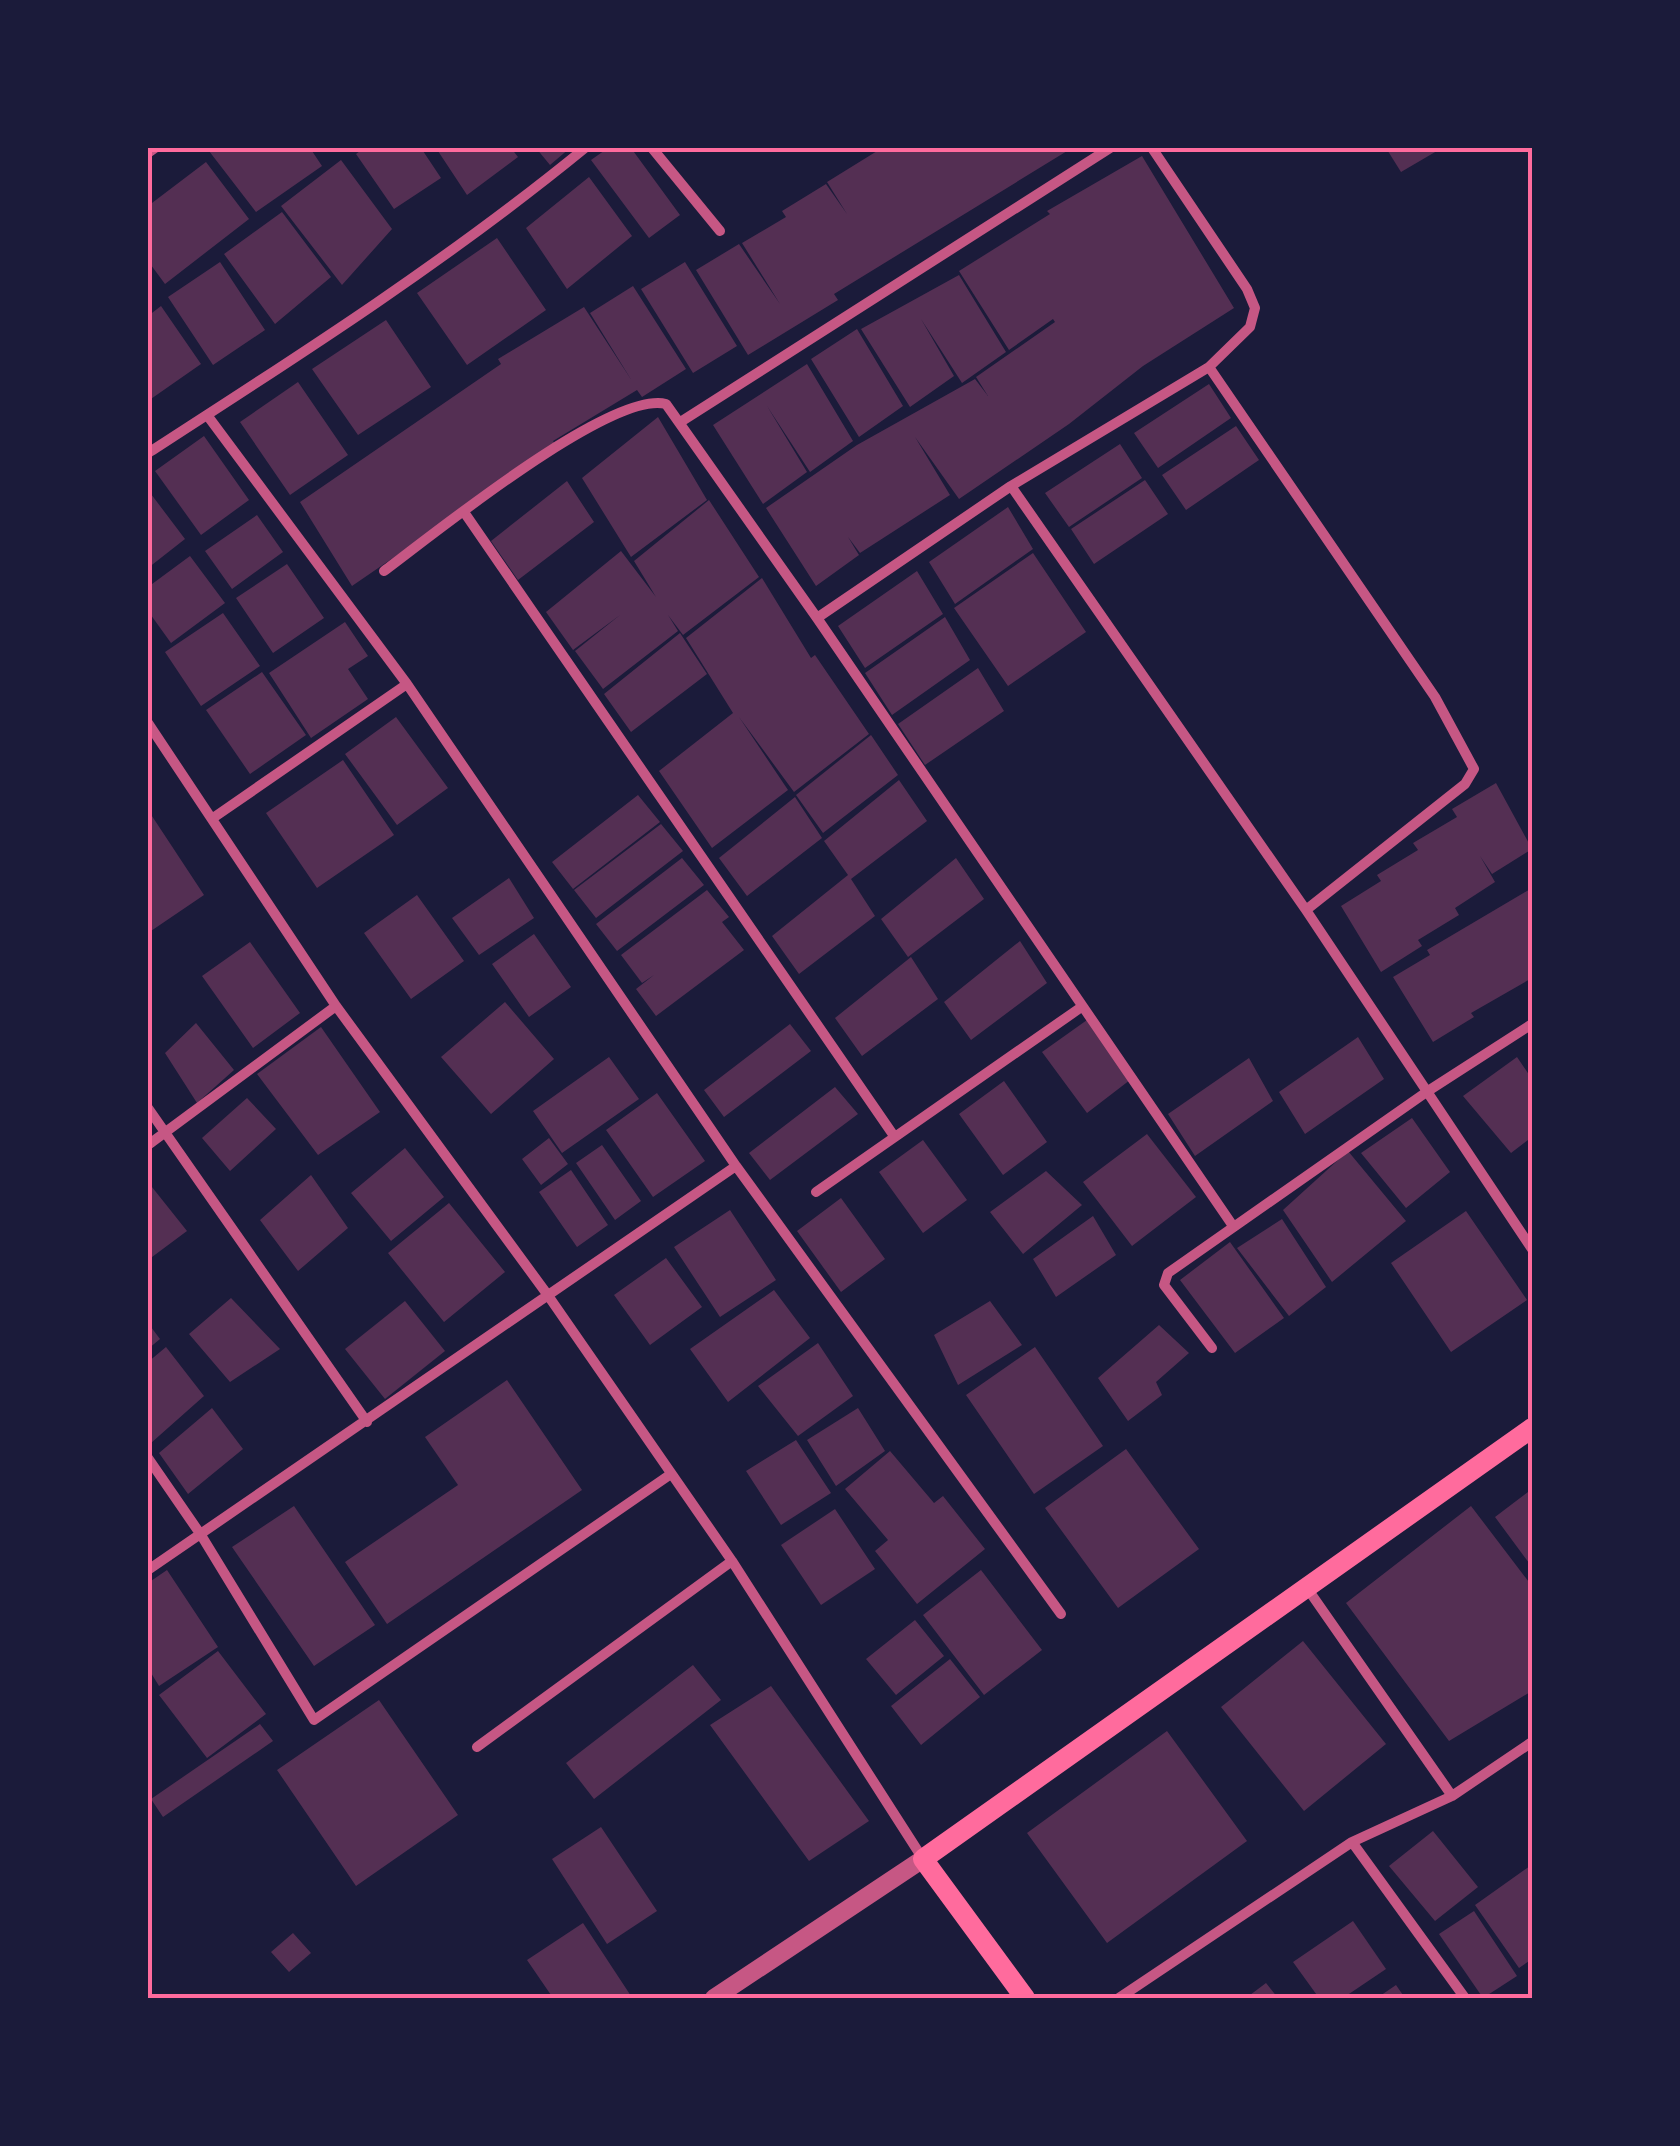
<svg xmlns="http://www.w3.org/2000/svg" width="1680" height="2146" font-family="'Nunito Sans',sans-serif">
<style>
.building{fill:#542f53}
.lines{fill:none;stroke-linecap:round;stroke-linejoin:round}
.minor{stroke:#c65784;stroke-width:10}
.tertiary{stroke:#c65784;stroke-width:18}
.secondary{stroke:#ff6b9d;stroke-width:20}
.neatline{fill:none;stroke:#ff6b9d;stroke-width:4}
</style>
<rect width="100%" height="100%" fill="#1b1b3a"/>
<path class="building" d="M214 148H310L322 166 256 212 209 151Z
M364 148H421L441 178 394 209 356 154Z
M436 148H511L518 157 467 195Z
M536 148H570L550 165Z
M608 148H631L680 215 649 238 591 160Z
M882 148H1072L834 294 838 300 748 355 696 270 739 244 780 304 742 243 786 217 782 211 826 184 847 214 827 182Z
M1386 148H1442L1401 172Z
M1142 156 1234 308 1143 366 1069 424 959 499 915 437 950 495 860 553 848 537 859 555 816 586 766 508 857 445 975 379 988 396 976 377 1055 322 1053 319 1009 350 959 271 1050 214 1047 211Z
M341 160 392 229 342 285 281 206Z
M206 162 249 219 165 284 148 261V206Z
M589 177 632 236 567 289 526 228Z
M282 212 331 277 275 324 224 254Z
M497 238 546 310 467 365 417 293Z
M220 262 265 330 213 365 168 297Z
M685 262 737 346 693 373 641 289Z
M959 275 1006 352 962 383 921 319 954 376 910 407 861 329Z
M633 286 686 369 642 397 637 390 553 441 556 446 352 586 300 502 501 364 498 359 584 307 632 381 590 313Z
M161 306 201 364 148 401V316Z
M386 320 431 387 358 435 312 369Z
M857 329 903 406 859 437 811 359Z
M807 364 853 441 810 472 767 406 807 472 763 504 713 425Z
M298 382 348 455 290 495 240 422Z
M1209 384 1231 418 1158 468 1134 433Z
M658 417 707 500 631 557 582 478Z
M1236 426 1259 460 1186 510 1162 475Z
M204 436 249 500 201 535 155 471Z
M1120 444 1142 478 1069 527 1045 493Z
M1145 480 1168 514 1094 564 1071 529Z
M567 481 594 522 518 580 491 541Z
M148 490 185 539 148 568Z
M709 500 759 577 683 635 668 615 678 631 603 689 575 651 620 615 573 650 546 612 621 551 656 597 634 561Z
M1008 507 1033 549 955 604 929 562Z
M257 515 283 552 232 589 205 551Z
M1033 553 1086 632 1008 686 954 608Z
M190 556 225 603 171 643 148 611V587Z
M287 564 324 618 273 653 236 598Z
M917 571 943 614 865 668 838 626Z
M762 578 811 658 815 655 869 734 794 792 739 717 788 790 712 848 659 771 733 713 686 638Z
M223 613 260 666 201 706 165 652Z
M945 617 970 660 892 715 865 673Z
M345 622 368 656 348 669 368 699 311 738 269 673Z
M680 633 707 674 631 732 604 694Z
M978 668 1004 711 925 765 898 724Z
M262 672 306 735 250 774 206 710Z
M396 717 448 788 397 825 345 754Z
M871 735 898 775 823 833 796 795Z
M343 760 394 835 317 888 266 813Z
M899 780 927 821 851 879 875 916 799 974 772 936 848 875 824 841Z
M1496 783 1532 849 1492 874 1480 856 1495 882 1455 908 1459 915 1418 940 1422 946 1381 972 1341 906 1381 881 1377 875 1418 850 1413 843 1457 817 1452 809Z
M638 795 660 822 573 889 552 862Z
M795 797 822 838 747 896 719 858Z
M148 810 204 895 148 933Z
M661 824 683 851 596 918 574 890Z
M682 858 704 885 617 951 596 924Z
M956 858 984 899 908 957 881 919Z
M509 878 534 918 479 955 452 918Z
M1532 888V978L1471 1013 1474 1017 1433 1042 1393 977 1430 955 1427 950Z
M707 890 729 917 722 922 744 950 656 1016 636 989 654 975 642 983 621 955Z
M417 895 464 961 411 999 364 933Z
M534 934 571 987 529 1017 492 964Z
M1020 941 1047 983 971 1040 944 1002Z
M250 942 300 1013 253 1048 202 976Z
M911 957 938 999 862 1056 835 1018Z
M505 1002 554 1059 491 1114 441 1057Z
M1087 1020 1130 1080 1087 1113 1042 1052Z
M196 1023 234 1070 197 1103 165 1053Z
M790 1024 811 1051 724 1117 704 1090Z
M321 1027 380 1112 318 1155 257 1074Z
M1358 1037 1384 1079 1305 1134 1279 1092Z
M609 1057 639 1099 562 1153 533 1111Z
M1517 1057 1532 1079V1137L1511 1153 1463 1096Z
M1249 1058 1273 1101 1195 1156 1168 1114Z
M1004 1081 1047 1142 1003 1175 959 1114Z
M835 1087 858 1114 770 1180 749 1153Z
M657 1093 705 1161 653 1197 606 1130Z
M247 1098 276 1129 230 1171 202 1138Z
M1412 1118 1450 1172 1406 1208 1361 1153Z
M1147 1134 1196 1197 1132 1246 1083 1182Z
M549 1138 568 1164 541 1185 522 1159Z
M923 1140 967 1200 923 1233 879 1172Z
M602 1145 641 1201 615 1220 576 1163Z
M405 1148 444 1197 391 1241 351 1193Z
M1348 1151 1406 1221 1332 1282 1283 1210Z
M571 1170 608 1225 577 1247 539 1192Z
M1046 1171 1082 1205 1023 1254 990 1212Z
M311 1175 348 1228 298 1271 260 1220Z
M148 1182 187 1231 148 1260Z
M841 1198 885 1259 841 1292 797 1231Z
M449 1203 505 1272 444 1322 388 1253Z
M730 1210 776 1280 720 1317 674 1247Z
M1466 1211 1527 1300 1451 1352 1391 1263Z
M1093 1216 1116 1255 1056 1297 1033 1259Z
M1282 1219 1326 1287 1289 1316 1237 1248Z
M1230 1242 1284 1318 1235 1353 1180 1280Z
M666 1258 702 1307 650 1345 614 1295Z
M774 1290 810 1338 728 1402 690 1349Z
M231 1298 280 1349 230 1382 189 1334Z
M405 1301 445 1351 385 1399 345 1349Z
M990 1301 1022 1345 958 1385 934 1335Z
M148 1323 160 1339 148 1349Z
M1159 1325 1189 1353 1156 1382 1162 1395 1128 1421 1098 1378Z
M818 1343 853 1396 798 1436 758 1386Z
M166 1347 204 1396 151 1443 148 1437V1362Z
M1035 1347 1103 1446 1034 1494 966 1395Z
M507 1380 582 1490 387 1624 345 1562 458 1485 425 1437Z
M212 1408 243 1449 188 1494 159 1453Z
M858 1408 885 1451 836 1486 807 1440Z
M796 1440 831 1493 781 1525 746 1471Z
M1126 1449 1199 1549 1118 1608 1045 1508Z
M890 1451 934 1503 943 1496 985 1549 917 1604 875 1551 888 1540 845 1489Z
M1532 1489V1567L1495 1517Z
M294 1506 375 1625 314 1666 232 1547Z
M1471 1506 1532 1586V1691L1449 1741 1346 1603Z
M835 1509 875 1569 821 1605 781 1545Z
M167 1570 218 1647 159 1686 148 1668V1583Z
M981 1570 1042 1650 984 1695 923 1615Z
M915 1620 944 1656 896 1695 866 1659Z
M1303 1641 1386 1744 1304 1811 1221 1707Z
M218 1651 266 1714 207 1758 159 1695Z
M950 1659 980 1697 921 1745 891 1706Z
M693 1665 721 1700 594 1799 566 1763Z
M771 1686 869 1821 809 1861 710 1725Z
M379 1700 458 1815 356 1886 277 1770Z
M260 1724 273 1741 163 1817 151 1799Z
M1167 1731 1247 1841 1107 1943 1027 1833Z
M601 1827 657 1911 607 1944 552 1859Z
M1433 1831 1478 1887 1435 1921 1389 1866Z
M1530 1866 1532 1959 1519 1968 1475 1905Z
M1474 1911 1517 1976 1483 1998 1439 1934Z
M1353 1921 1386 1969 1343 1998H1319L1293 1962Z
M583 1923 631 1996 626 1998H553L527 1960Z
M293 1933 311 1953 289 1972 271 1952Z
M1266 1983 1278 1998H1246Z
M1396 1985 1405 1998H1377Z"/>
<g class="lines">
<path class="minor" d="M652 148 720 231
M148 153 155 148
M1209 367 1435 697 1474 769 1465 784 1306 910
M207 415 407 684 736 1166 1061 1614
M682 421 1110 148
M148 453C297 357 447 261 585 148
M1011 486 1306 910 1532 1249
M464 512 894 1136
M384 571C434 534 611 390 666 404L817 618 1233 1226
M817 618 1011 486 1209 367 1250 327 1255 308 1247 289 1152 148
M148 723 336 1006 547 1294 732 1561 923 1859
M213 818 407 684
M148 1108 367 1422
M148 1145 336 1006
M816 1192 1080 1008
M1212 1348 1164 1285 1168 1273 1428 1091 1532 1024
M148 1458 201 1535 314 1720 671 1474
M148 1570 736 1166
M1307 1588 1452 1796
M477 1747 732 1561
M1352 1842 1465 1998
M1119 1998 1352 1842 1452 1796 1532 1742"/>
<path class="tertiary" d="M714 1998 923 1859"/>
<path class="secondary" d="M1025 1998 923 1859 1532 1428"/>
</g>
<rect width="1680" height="2146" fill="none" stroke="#1b1b3a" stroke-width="300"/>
<rect x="150" y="150" width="1380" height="1846" class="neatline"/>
</svg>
